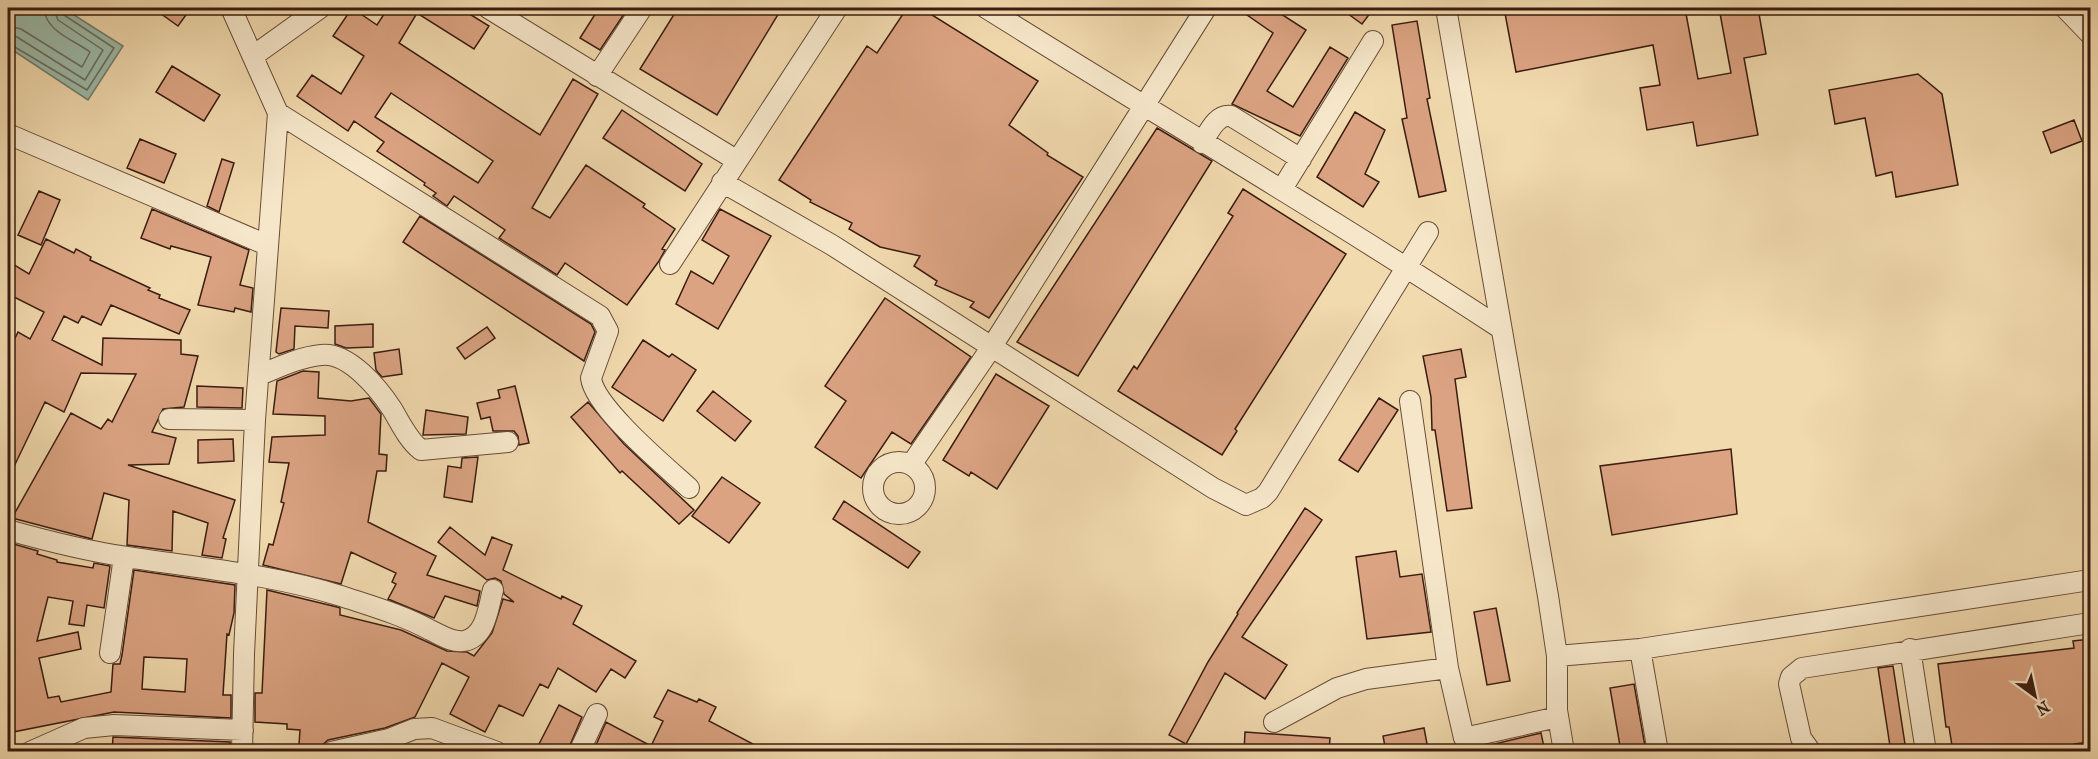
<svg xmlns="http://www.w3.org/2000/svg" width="2098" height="759" font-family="'IM FELL French Canon',serif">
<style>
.water{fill:#9bbbaa;stroke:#757b6d;stroke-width:1.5}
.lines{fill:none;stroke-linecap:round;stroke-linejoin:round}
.shore{stroke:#6b6c5e;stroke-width:1.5}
.building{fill:#dba382;stroke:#3b1c11;stroke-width:1.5;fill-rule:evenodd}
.minor-casing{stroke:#684c38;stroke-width:22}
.minor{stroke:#f6e7ca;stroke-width:20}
</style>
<rect width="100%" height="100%" fill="#f1daae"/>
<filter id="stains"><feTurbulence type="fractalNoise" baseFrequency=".00333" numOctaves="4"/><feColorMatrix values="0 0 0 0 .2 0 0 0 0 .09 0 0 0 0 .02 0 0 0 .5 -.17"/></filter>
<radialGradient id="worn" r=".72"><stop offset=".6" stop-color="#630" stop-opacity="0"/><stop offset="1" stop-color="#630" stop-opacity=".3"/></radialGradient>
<path class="water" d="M8 8H63L123 46 88 100 8 47Z"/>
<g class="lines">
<path class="shore" d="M8 26 21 29 82 67 90 52C74 40 45 31 44 8
M8 35 17 37 85 80 103 50 58 20 53 8
M8 43 87 90 114 48 64 15 61 8"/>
</g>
<path class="building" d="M153 8H191L178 26Z
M352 8 377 25 388 8H460L489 26 474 49 417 13 399 43 540 135 573 79 598 94 532 208 550 218 586 165 645 204 643 207 675 229 662 249 665 250 659 261 627 305 565 263 557 275 499 238 505 230 454 196 447 206 433 196 436 193 424 185 425 183 377 151 384 142 354 121 348 131 297 96 312 75 341 94 364 56 333 36ZM391 93 493 161 478 183 375 117Z
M599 8H628L600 50 580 38Z
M678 8H782L717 115 640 69Z
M907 8H921L1038 81 1009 125 1048 153 1047 155 1083 177 989 318 970 307 974 302 935 285 937 281 914 266 920 256 880 247 849 229 852 223 810 202 811 200 779 180 867 46 877 53Z
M1237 8H1272L1306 30 1267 91 1293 107 1330 47 1348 58 1300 136 1232 104 1273 33Z
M1340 8H1374L1362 24Z
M1504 8H1685L1698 79 1731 73 1719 8H1758L1766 54 1744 58 1758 135 1697 146 1693 122 1647 130 1640 88 1660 85 1653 45 1516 72Z
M1417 21 1430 98 1427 99 1446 191 1419 197 1402 119 1407 118 1392 25Z
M172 66 220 95 204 121 156 92Z
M1918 74 1942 94 1958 185 1896 197 1892 172 1876 176 1865 118 1835 124 1829 90Z
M622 110 702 164 685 191 603 138Z
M1355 112 1385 130 1365 174 1379 182 1363 207 1317 177Z
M2074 120 2082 141 2051 153 2043 132Z
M1157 128 1212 161 1078 376 1017 342Z
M140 139 176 154 164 183 127 168Z
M222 159 234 163 219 212 207 206Z
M1243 189 1346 254 1235 429 1237 431 1222 455 1118 391 1134 366 1137 369 1233 216 1228 213Z
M39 191 60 200 41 245 18 235Z
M152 209 249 250 240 285 253 288 251 312 235 308 234 312 198 305 211 257 171 246 170 249 141 238Z
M720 209 771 236 718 329 676 304 691 271 713 284 729 256 702 240Z
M420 216 591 324 595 332 584 361 403 242Z
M46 239 74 253 76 249 91 257 90 260 150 288 148 290 160 295 159 298 190 310 179 334 111 305 101 325 82 316 78 323 64 316 52 340 102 365 103 338 181 340V354L198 356 184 407 163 409 152 432 176 438 169 464 128 465 235 500 223 538 226 539 222 558 202 555 208 523 173 511 172 551 127 545 129 500 104 493 92 539 12 518 71 413 101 429 108 419 112 422 136 374 81 373 64 412 45 402 8 479V353L18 332 30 339 44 312 8 294V261L29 274Z
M885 298 971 357 911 444 892 432 861 478 815 447 846 401 825 386Z
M281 308 329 311 328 328 295 326 294 349 279 354 276 352Z
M373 324V347L346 348 335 344V326Z
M487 327 495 338 465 359 457 348Z
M643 340 669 357 672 354 696 370 663 421 612 387Z
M399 349 402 374 382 377 376 370 374 353Z
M1461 349 1466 377 1455 379 1472 508 1447 511 1435 430H1432L1431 397 1423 356Z
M303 371 319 372 318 398 351 401 369 398 381 414 379 454 387 455 386 471H377L368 522 436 556 427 575 480 591 477 606 445 596 434 618 388 599 396 584 392 582 396 573 351 552 341 584 263 565 269 544 273 545 284 503 281 502 289 463 269 462 272 437 325 435V416L273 414 277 381Z
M996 374 1049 406 997 489 971 472 969 476 943 460Z
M197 386 243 388 242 408 197 407Z
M515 386 529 443 519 445 518 436 514 431H493L490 417 481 419 477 403 500 398 498 390Z
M713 391 751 421 735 441 697 411Z
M1379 398 1398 410 1358 472 1339 460Z
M588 402 624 444 694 510 679 524 622 471 620 473 571 417Z
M426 410 468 417 466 434 423 435Z
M233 439 234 461 198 463V440Z
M1731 449 1737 514 1612 535 1600 466Z
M478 457 472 502 444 497 448 466 461 468 462 458Z
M722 477 760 503 729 543 692 516Z
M844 501 920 552 908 568 833 519Z
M1305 508 1322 520 1242 637 1287 665 1265 699 1225 673 1186 744 1169 735 1208 662 1238 614 1237 613Z
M450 527 485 555 492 537 512 545 503 570 561 599 562 596 582 606 573 624 636 661 625 678 611 669 596 692 558 668 548 688 540 684 523 716 499 705 485 732 450 714 469 677 442 663 415 717 385 728 328 740 321 746 299 745 300 730 287 729V724L255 722V693H262L267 590 337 607 340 608V615L401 630 447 651 467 652 474 656 492 633 503 599 514 602 504 594 501 581 495 578 487 580 438 542Z
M10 543 38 551 37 554 57 560V562L93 568 94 563 110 566 104 608 87 605 84 626 69 624 73 601 48 597 37 641 78 632 81 649 39 658 48 698 59 696 61 702 111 692 113 664H120L122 655 134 570 235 585 234 613 229 635 227 634 223 695H231V718L114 712 8 733ZM144 657 187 659 185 692 142 689Z
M1396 551 1400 577 1422 574 1431 632 1367 639 1356 557Z
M1496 608 1510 681 1487 685 1474 612Z
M2091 639V742L2074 744V748L2047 752H1953L1949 727H1946L1938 664 2074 648 2073 641Z
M1893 666 1905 744 1890 746 1878 668Z
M1634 684 1646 752H1621L1610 688Z
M668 690 697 702 699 699 716 707 709 721 768 752H593L606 722 651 746 663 721 654 717Z
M559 705 582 717 567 752H535Z
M1424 728 1428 749 1386 752 1383 736Z
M1245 732 1330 738 1329 752H1244Z
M1541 733 1545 752H1487L1486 746Z
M113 737 230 742V751L112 752Z"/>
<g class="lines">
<g class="minor-casing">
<path id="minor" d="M231 8 278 113 255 420 244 654 242 752
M488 8 736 160
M986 8C1157 115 1331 217 1500 328
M1446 8 1548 596 1557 656V710L1564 752
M2065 8 2090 34
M253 56 320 8
M597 76 642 8
M278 113 600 316 608 331 591 378C594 407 666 467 689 488
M8 134 267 245
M1202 143C1209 132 1216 114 1231 116L1301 159
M722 182 832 245 1213 488 1246 505 1262 498 1268 492 1428 232
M1282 189 1373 41
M670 264 837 8
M260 375C279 367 300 357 321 355 348 351 379 389 392 409 400 422 408 440 421 450L508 442
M1410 401 1448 668 1464 738 1558 717
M169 419 255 420
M873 488a26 26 0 1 1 52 0a26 26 0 1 1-52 0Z
M911 465 991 348 1206 8
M8 530C47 541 87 551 127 557 198 568 272 574 341 596 371 606 403 615 430 630 441 635 452 643 464 641 486 637 488 608 493 590
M1640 649 1658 752
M1910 649 1926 752
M110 653 124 557
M1557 656 1640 649 2090 580
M1274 722 1337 688 1366 679 1448 668
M30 752 84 728 114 725 243 730
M331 752 389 739 414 729 432 728 497 752
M579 752 597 714
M1811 752 1801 738 1789 684 1791 677 1802 668 2090 623"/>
</g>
<use href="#minor" class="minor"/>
</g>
<rect width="2098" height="759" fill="none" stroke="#f1daae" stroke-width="30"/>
<rect x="9" y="9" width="2080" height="741" fill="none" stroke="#3b1c11" stroke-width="3"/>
<rect x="15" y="15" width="2068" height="729" fill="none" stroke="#3b1c11" stroke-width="1.5"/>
<g transform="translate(2035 696) rotate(147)" stroke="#f6e7ca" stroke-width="4.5" paint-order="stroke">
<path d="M0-4.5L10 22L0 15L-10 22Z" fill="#3b1c11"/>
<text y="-9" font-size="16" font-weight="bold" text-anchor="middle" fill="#3b1c11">N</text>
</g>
<rect width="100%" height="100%" filter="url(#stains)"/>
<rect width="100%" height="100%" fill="url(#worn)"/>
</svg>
